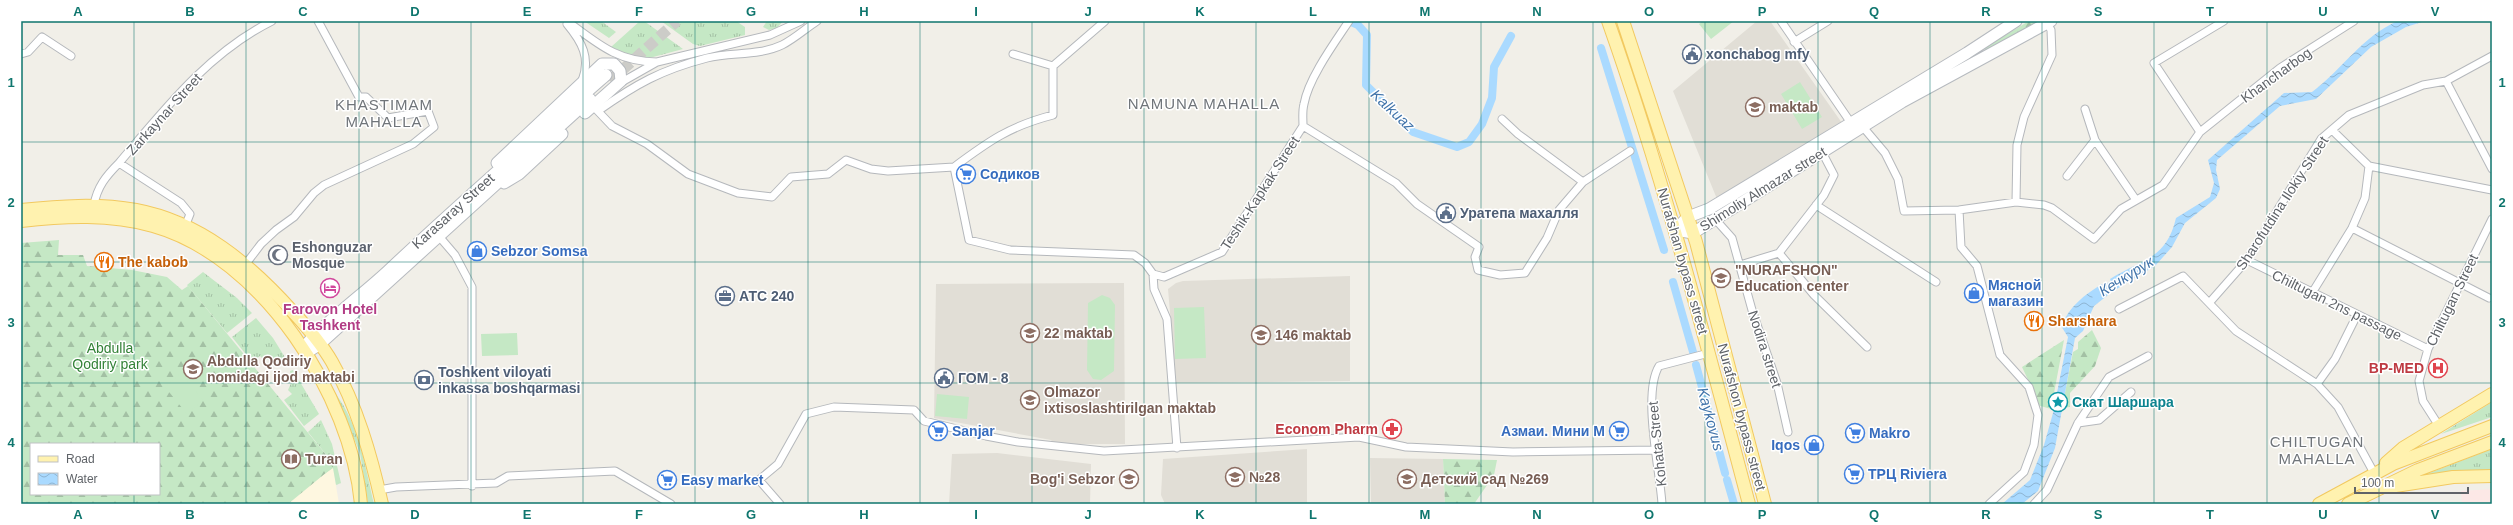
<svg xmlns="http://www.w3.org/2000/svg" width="2513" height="525" font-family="Arial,sans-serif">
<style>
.commercial{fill:#fef7e0}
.education{fill:#e1ded6}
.medical{fill:#fce8e6}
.grass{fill:url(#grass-tufts)}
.forest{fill:url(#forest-firs);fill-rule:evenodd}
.pitch{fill:#c5e8c5}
.water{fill:url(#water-waves)}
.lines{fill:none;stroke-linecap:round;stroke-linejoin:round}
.canal{stroke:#aadaff;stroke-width:8}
.secondary-tunnel{stroke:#ccccc8;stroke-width:11;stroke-dasharray:11 5.5;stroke-linecap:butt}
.street-casing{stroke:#b5b8bc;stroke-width:9}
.secondary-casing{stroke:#b6babf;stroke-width:13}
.primary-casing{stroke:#f2c960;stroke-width:14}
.street{stroke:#fff;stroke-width:7}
.secondary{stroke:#fff;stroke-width:11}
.primary{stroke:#fff2af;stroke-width:12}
.grid{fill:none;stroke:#0f766e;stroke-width:1;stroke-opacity:0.55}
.labels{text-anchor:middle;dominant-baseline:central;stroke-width:3;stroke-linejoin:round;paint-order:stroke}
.service-label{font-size:14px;font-weight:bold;fill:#4e5e75;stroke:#fff;text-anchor:start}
.street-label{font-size:14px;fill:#5f6368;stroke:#fff}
.education-label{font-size:14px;font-weight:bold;fill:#785e54;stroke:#fff;text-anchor:start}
.shop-label{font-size:14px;font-weight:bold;fill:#366cbe;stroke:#fff;text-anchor:start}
.worship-label{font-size:14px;font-weight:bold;fill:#5b616d;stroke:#fff;text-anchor:start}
.food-label{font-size:14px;font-weight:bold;fill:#c56008;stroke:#fff;text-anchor:start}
.hotel-label{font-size:14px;font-weight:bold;fill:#b23c85;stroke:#fff}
.park-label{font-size:14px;fill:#348238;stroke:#fff}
.health-label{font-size:14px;font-weight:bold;fill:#be3a42;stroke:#fff;text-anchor:end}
.culture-label{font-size:14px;font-weight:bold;fill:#0d838f;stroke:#fff;text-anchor:start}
.neighbourhood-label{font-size:15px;letter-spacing:1px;fill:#70757a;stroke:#fff}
.water-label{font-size:15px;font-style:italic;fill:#4174aa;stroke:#fff}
.neatline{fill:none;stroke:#0f766e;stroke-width:1.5}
.grid-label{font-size:13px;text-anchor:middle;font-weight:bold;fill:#0f766e}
</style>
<defs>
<pattern id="grass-tufts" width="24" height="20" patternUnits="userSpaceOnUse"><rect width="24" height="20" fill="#c5e8c5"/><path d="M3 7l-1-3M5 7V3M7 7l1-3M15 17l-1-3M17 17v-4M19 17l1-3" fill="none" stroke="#a3c0a4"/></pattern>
<pattern id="forest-firs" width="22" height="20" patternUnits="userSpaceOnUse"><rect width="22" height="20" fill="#c5e8c5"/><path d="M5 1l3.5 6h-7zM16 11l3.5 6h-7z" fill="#a3c0a4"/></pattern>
<pattern id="water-waves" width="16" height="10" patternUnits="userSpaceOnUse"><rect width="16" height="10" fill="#aadaff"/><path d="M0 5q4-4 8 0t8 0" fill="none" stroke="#8eb4d2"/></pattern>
</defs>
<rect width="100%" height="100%" fill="#f1efe8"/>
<path class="commercial" d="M333 467 339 504H288L315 481Z"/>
<path class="education" d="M1757 21H1770L1842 123 1717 199 1673 91Z
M1350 276V381L1176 383 1168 289 1176 283 1183 281Z
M1124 283 1125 444H1054L1051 440 934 418 936 284Z
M1307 449V504H1165L1161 495 1163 459Z
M997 453 1091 464 1090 504H949L952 454Z
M1370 458 1443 459 1445 504H1371Z"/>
<path class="medical" d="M2492 489V504H2462L2461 491Z"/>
<path class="grass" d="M584 21H601L616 32 609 38Z
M640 21H644L683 49 642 60 611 47Z
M661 21H736L745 27V35L700 46 693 44Z
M767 21H783L777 28 769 30 763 27Z
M203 272 237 298 252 313 227 333 187 285Z
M256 318 273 338 286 359 283 361 274 359 264 360 260 356 252 362 232 337Z
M293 370 319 414 304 426 284 400 292 394 288 390 292 381 290 371Z
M335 393C359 424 365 466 374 504H368L360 453Z
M2492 402V417L2441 434Z
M321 420 332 444 341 483 336 485 333 468 282 504 332 462 308 432Z
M2492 449V472L2419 477Z"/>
<path class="forest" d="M2029 21H2040L1985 50 1984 48Z
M59 240 58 255H83L87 266 132 270 167 277 182 290 188 286 332 462 333 467 288 504H21V243ZM31 444H159V494H31Z
M2092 330 2101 348 2095 366 2070 393V407L2062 408 2073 352 2078 349V342Z
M2064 340 2051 409 2037 405 2031 386 2022 367Z
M1443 459 1497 460 1494 475 1474 504H1445Z"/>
<path class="pitch" d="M1703 21H1734L1711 39 1699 24Z
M1800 82 1822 117 1802 129 1781 94Z
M1102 295 1110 298 1115 305 1114 371 1101 380 1093 379 1087 370 1088 303Z
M1204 307 1206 358 1175 359 1174 308Z
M517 333 518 355 482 356 481 334Z
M181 373 203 400 187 414 165 387Z
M937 394 969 397 967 419 935 416Z"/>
<path class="water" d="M2398 21H2425L2406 27 2371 47 2316 99 2280 106 2217 160 2216 170 2220 189 2216 198 2185 223 2172 247 2155 266 2115 290 2110 279C2142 259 2166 260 2176 218L2210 197 2214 183 2208 160 2284 93 2312 92C2342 70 2362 36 2398 21Z
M2102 284 2108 295 2094 306 2083 331 2075 338 2055 448 2038 491 2022 504H2002L2030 480 2044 445 2053 413 2068 337 2061 326C2070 306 2084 295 2102 284Z"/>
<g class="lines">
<path class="canal" d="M1349 21 1358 25 1367 35 1366 85 1413 132 1457 147 1469 142 1482 124 1492 98 1494 67 1511 36
M1601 48 1664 250
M1673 282 1693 352
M2096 295 2121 279
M1696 365 1725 473
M1727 480 1734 504"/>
<path class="secondary-tunnel" d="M610 81 677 21"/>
<g class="street-casing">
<path id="street" d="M567 21C597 43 617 62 657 62
M1781 21 1851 123
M567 24C582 42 591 58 582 81
M1794 42 1828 21
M21 54 28 52 42 37 71 56
M1013 54 1053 66
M2446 81 2492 169
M620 83 657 62 770 35 801 21
M593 106 612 126 647 144 688 174 738 193 772 197 791 177 828 174 846 160 871 169 888 171 954 167
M2085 109 2095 140
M598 111C636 84 661 70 707 58 731 52 759 56 782 45 794 39 805 29 817 21
M1502 119 1518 134 1583 182
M1303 126 1396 183 1417 204 1479 247 1475 257 1478 270 1500 275 1525 273 1547 238 1559 210 1583 182 1630 151
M1863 127 1885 153 1898 179 1904 211 1959 210 2016 202 2044 205 2052 208 2094 239 2121 209 2163 185 2200 132 2280 68 2354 21
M2332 130 2369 166 2492 190
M2200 132 2154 63 2224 21
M119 163 181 203 190 214 184 229
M954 167 969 240 1010 250 1134 255 1145 263 1153 274 1164 277 1222 252 1303 126C1303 119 1302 111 1304 104 1308 79 1335 42 1349 21
M954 167C989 141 1010 126 1053 115V66L1105 21
M2067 176 2095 140 2136 200
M2016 202 2017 145 2024 117 2052 55 2051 30 2047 23
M94 205C97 187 106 176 119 163 164 110 208 53 272 21
M1816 205 1936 282
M1959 210 1961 247 1977 266 2000 355 2029 387 2038 415 2034 445 2024 472 1989 504
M1715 219 1732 238 1752 310 1777 383 1788 432
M2352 228 2489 298
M437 234 455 255 472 287V486
M1779 253 1814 295 1867 347
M2247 260 2428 349
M245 265 261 244 276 230 294 217 314 193 324 185 413 144 434 127 428 111 388 118 366 97H359L318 21
M1740 265 1779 253 1824 195 1834 175 1822 152
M1153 274 1154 289 1167 319 1177 448
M2312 293 2352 228 2365 198 2369 166
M2210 302 2247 260 2321 139 2349 115 2423 85 2446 81 2492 56
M2119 309 2183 276 2236 331 2317 384 2338 407 2374 473
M2317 384 2335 359 2357 315
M2078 423 2099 420 2131 392
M2439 426 2423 401 2419 381 2428 349 2492 219
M379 490 396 487 496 483 508 476 615 471 671 504
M780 504 759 480 778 464 806 414 834 407 914 410 924 421 986 436 1018 442 1104 451 1359 437 1406 447 1513 452 1657 450
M1662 504C1660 470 1642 394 1659 366L1709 353
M2034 504 2047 490 2078 423 2109 377 2148 356"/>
</g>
<g class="secondary-casing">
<path id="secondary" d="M497 163 602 64H614L620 71 621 81 585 113
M504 183 519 174 562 134
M1675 230 1693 233 1902 102 2051 21
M1675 230 1688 217 1709 209 1967 53 2016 21
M303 348C328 319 360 297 388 271 459 204 532 140 606 75
M306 353 320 344 590 99"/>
</g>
<g class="primary-casing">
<path id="primary" d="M1608 21C1664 179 1706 342 1749 504
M1623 21 1696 242 1765 504
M21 210C59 206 98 203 136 210 200 222 250 264 293 312 307 327 321 343 332 362 357 406 371 455 382 504
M21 221C65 216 110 214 153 226 263 257 351 396 361 504
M2386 463 2403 448 2492 394
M2389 487 2453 477 2492 476
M2319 504 2393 464 2492 426
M2348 504 2418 470 2492 442"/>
</g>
<use href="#street" class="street"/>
<use href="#secondary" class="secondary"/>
<use href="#primary" class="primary"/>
</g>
<path class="grid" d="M134 21V444M246 21V504M359 21V504M471 21V504M583 21V504M695 21V504M808 21V504M920 21V504M1032 21V504M1144 21V504M1256 21V504M1369 21V504M1481 21V504M1593 21V504M1705 21V504M1818 21V504M1930 21V504M2042 21V504M2154 21V504M2267 21V504M2379 21V504M21 142H2492M21 262H2492M21 383H2492M134 494V504"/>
<defs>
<g id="civic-ring" transform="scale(1)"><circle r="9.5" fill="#fff" stroke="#5c6f8a" stroke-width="1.5"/><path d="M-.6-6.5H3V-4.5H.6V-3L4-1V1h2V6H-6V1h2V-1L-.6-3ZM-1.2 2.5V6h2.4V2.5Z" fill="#5c6f8a"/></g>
<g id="school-ring" transform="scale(1)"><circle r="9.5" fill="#fff" stroke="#8d6e63" stroke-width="1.5"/><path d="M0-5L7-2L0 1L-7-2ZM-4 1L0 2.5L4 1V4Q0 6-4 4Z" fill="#8d6e63"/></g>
<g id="supermarket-ring" transform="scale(1)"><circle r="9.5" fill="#fff" stroke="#3f7fe0" stroke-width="1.5"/><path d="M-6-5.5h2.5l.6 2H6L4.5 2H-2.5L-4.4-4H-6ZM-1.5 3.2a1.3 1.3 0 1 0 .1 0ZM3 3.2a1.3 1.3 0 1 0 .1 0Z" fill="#3f7fe0"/></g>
<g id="shop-ring" transform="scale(1)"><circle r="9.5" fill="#fff" stroke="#3f7fe0" stroke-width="1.5"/><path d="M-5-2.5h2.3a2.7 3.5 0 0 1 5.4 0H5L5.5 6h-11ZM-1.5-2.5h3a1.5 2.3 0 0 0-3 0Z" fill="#3f7fe0"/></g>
<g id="mosque-ring" transform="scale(1)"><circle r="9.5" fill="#fff" stroke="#6b7280" stroke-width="1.5"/><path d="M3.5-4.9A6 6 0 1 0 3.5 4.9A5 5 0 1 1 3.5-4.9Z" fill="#6b7280"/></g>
<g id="restaurant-ring" transform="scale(1)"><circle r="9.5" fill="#fff" stroke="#e8710a" stroke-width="1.5"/><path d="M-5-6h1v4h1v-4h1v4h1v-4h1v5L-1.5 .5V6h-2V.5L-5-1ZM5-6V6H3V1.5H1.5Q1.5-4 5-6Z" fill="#e8710a"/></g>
<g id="hotel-ring" transform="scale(1)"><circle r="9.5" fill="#fff" stroke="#d1479c" stroke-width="1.5"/><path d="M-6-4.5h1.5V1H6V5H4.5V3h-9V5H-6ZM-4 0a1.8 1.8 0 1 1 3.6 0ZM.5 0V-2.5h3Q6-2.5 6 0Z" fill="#d1479c"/></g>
<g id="office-ring" transform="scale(1)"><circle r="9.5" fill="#fff" stroke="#5c6f8a" stroke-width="1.5"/><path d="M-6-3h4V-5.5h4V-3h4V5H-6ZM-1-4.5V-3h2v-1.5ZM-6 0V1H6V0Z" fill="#5c6f8a"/></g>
<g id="hospital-ring" transform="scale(1)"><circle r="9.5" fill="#fff" stroke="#e0444e" stroke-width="1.5"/><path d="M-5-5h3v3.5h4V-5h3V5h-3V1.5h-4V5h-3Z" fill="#e0444e"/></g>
<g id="bank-ring" transform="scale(1)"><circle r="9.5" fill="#fff" stroke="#5c6f8a" stroke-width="1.5"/><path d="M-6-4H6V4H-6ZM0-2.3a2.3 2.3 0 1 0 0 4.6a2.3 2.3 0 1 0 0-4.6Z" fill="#5c6f8a"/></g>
<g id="sight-ring" transform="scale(1)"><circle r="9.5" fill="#fff" stroke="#0f9aa8" stroke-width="1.5"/><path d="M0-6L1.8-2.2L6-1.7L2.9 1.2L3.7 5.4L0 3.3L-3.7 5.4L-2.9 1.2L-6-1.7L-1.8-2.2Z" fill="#0f9aa8"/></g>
<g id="pharmacy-ring" transform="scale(1)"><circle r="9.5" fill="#fff" stroke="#e0444e" stroke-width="1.5"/><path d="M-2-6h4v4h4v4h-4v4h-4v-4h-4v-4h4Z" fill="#e0444e"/></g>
<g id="library-ring" transform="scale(1)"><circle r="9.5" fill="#fff" stroke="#8d6e63" stroke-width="1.5"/><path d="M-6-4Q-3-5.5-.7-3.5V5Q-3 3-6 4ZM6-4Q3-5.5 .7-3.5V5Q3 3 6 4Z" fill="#8d6e63"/></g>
</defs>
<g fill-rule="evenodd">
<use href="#civic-ring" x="1692" y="54"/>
<use href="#school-ring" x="1755" y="107"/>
<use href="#supermarket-ring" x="966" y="174"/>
<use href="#civic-ring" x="1446" y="213"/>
<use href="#shop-ring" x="477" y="251"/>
<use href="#mosque-ring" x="278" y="255"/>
<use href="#restaurant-ring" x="104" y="262"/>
<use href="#school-ring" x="1721" y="278"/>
<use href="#hotel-ring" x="330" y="288"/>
<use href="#shop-ring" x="1974" y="293"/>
<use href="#office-ring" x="725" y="296"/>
<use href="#restaurant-ring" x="2034" y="321"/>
<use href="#school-ring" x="1030" y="333"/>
<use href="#school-ring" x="1261" y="335"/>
<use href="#hospital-ring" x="2438" y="368"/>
<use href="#school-ring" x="193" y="369"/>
<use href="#civic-ring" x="944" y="378"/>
<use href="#bank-ring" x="424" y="380"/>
<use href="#school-ring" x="1030" y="400"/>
<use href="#sight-ring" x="2058" y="402"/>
<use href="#pharmacy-ring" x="1392" y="429"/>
<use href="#supermarket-ring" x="938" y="431"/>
<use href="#supermarket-ring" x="1619" y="431"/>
<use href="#supermarket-ring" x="1855" y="433"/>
<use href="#shop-ring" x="1814" y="445"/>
<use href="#library-ring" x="291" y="459"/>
<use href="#supermarket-ring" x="1854" y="474"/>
<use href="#school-ring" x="1235" y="477"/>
<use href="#school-ring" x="1129" y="479"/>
<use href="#school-ring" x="1407" y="479"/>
<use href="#supermarket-ring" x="667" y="480"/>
</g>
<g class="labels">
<g class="service-label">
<text x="1706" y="54">xonchabog mfy</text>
<text x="1460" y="213">Уратепа махалля</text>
<text x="739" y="296">АТС 240</text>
<text x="438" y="372">Toshkent viloyati<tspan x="438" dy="16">inkassa boshqarmasi</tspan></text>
<text x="958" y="378">ГОМ - 8</text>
</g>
<g class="street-label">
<text transform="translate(2276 75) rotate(-36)">Khancharbog</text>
<text transform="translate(164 114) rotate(-48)">Zarkaynar Street</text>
<text transform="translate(1763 189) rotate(-32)">Shimoliy Almazar street</text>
<text transform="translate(1260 193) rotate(-57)">Teshik-Kapkak Street</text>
<text transform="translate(2282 203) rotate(-57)">Sharofutdina Ilokiy Street</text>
<text transform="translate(453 211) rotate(-42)">Karasaray Street</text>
<text transform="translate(1683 261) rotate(74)">Nurafshan bypass street</text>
<text transform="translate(2452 300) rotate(-64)">Chiltugan Street</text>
<text transform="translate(2337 305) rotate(26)">Chiltugаn 2ns passage</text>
<text transform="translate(1765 349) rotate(72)">Nodira street</text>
<text transform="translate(1742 417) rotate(75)">Nurafshon bypass street</text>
<text transform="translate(1657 444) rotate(-96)">Kohata Street</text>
</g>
<g class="education-label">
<text x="1769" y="107">maktab</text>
<text x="1735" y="270">"NURAFSHON"<tspan x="1735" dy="16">Education center</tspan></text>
<text x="1044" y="333">22 maktab</text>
<text x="1275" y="335">146 maktab</text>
<text x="207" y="361">Abdulla Qodiriy<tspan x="207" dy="16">nomidagi ijod maktabi</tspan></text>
<text x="1044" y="392">Olmazor<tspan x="1044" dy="16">ixtisoslashtirilgan maktab</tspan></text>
<text x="305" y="459">Turan</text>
<text x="1249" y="477">№28</text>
<text x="1115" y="479" text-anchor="end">Bog'i Sebzor</text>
<text x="1421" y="479">Детский сад №269</text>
</g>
<g class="shop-label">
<text x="980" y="174">Содиков</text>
<text x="491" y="251">Sebzor Somsa</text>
<text x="1988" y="285">Мясной<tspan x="1988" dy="16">магазин</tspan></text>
<text x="952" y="431">Sanjar</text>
<text x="1605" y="431" text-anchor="end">Азмаи. Мини М</text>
<text x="1869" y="433">Makro</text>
<text x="1800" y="445" text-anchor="end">Iqos</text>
<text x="1868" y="474">ТРЦ Riviera</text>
<text x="681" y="480">Easy market</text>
</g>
<g class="worship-label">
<text x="292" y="247">Eshonguzar<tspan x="292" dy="16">Mosque</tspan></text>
</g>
<g class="food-label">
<text x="118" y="262">The kabob</text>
<text x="2048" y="321">Sharshara</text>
</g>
<g class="hotel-label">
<text x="330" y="309">Farovon Hotel<tspan x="330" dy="16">Tashkent</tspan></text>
</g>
<g class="park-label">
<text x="110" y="348">Abdulla<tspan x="110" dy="16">Qodiriy park</tspan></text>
</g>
<g class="health-label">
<text x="2424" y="368">BP-MED</text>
<text x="1378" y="429">Econom Pharm</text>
</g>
<g class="culture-label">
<text x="2072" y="402">Скат Шаршара</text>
</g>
<g class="neighbourhood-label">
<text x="1204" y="103">NAMUNA MAHALLA</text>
<text x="384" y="104">KHASTIMAM<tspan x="384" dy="17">MAHALLA</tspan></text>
<text x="2317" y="441">CHILTUGАN<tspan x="2317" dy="17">MAHALLA</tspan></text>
</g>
<g class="water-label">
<text transform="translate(1393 110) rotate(43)">Kalkuaz</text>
<text transform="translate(2126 276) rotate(-32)">Кечкурук</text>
<text transform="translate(1711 419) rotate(75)">Kaykovus</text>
</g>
</g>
<rect width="2513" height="525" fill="none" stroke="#ffffff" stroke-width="44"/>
<rect x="30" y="443" width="130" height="52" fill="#ffffff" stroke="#bfc1c3"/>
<rect x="38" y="456" width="20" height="6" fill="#fff2af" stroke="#bfc1c3"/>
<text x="66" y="463" font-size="12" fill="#5f6368">Road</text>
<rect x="38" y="473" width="20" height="12" fill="url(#water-waves)" stroke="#bfc1c3"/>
<text x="66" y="483" font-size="12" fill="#5f6368">Water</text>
<path d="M2355 487v6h113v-6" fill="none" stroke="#5f6368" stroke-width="2"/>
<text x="2361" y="487" font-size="12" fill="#5f6368" stroke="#ffffff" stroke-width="3" paint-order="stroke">100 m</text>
<rect x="22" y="22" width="2469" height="481" class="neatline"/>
<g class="grid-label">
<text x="78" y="16">A</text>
<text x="190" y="16">B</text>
<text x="303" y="16">C</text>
<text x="415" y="16">D</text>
<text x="527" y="16">E</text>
<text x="639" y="16">F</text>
<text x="751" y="16">G</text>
<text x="864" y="16">H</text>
<text x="976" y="16">I</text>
<text x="1088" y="16">J</text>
<text x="1200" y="16">K</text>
<text x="1313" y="16">L</text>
<text x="1425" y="16">M</text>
<text x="1537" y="16">N</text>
<text x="1649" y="16">O</text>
<text x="1762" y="16">P</text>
<text x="1874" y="16">Q</text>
<text x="1986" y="16">R</text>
<text x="2098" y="16">S</text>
<text x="2210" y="16">T</text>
<text x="2323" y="16">U</text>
<text x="2435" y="16">V</text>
<text x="11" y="87">1</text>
<text x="2502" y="87">1</text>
<text x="11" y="207">2</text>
<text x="2502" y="207">2</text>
<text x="11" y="327">3</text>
<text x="2502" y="327">3</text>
<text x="11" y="447">4</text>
<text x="2502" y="447">4</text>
<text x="78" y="519">A</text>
<text x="190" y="519">B</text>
<text x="303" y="519">C</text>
<text x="415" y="519">D</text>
<text x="527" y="519">E</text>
<text x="639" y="519">F</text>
<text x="751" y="519">G</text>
<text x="864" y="519">H</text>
<text x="976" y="519">I</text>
<text x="1088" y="519">J</text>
<text x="1200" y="519">K</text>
<text x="1313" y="519">L</text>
<text x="1425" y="519">M</text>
<text x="1537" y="519">N</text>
<text x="1649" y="519">O</text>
<text x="1762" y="519">P</text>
<text x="1874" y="519">Q</text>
<text x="1986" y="519">R</text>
<text x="2098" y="519">S</text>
<text x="2210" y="519">T</text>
<text x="2323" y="519">U</text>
<text x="2435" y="519">V</text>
</g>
</svg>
